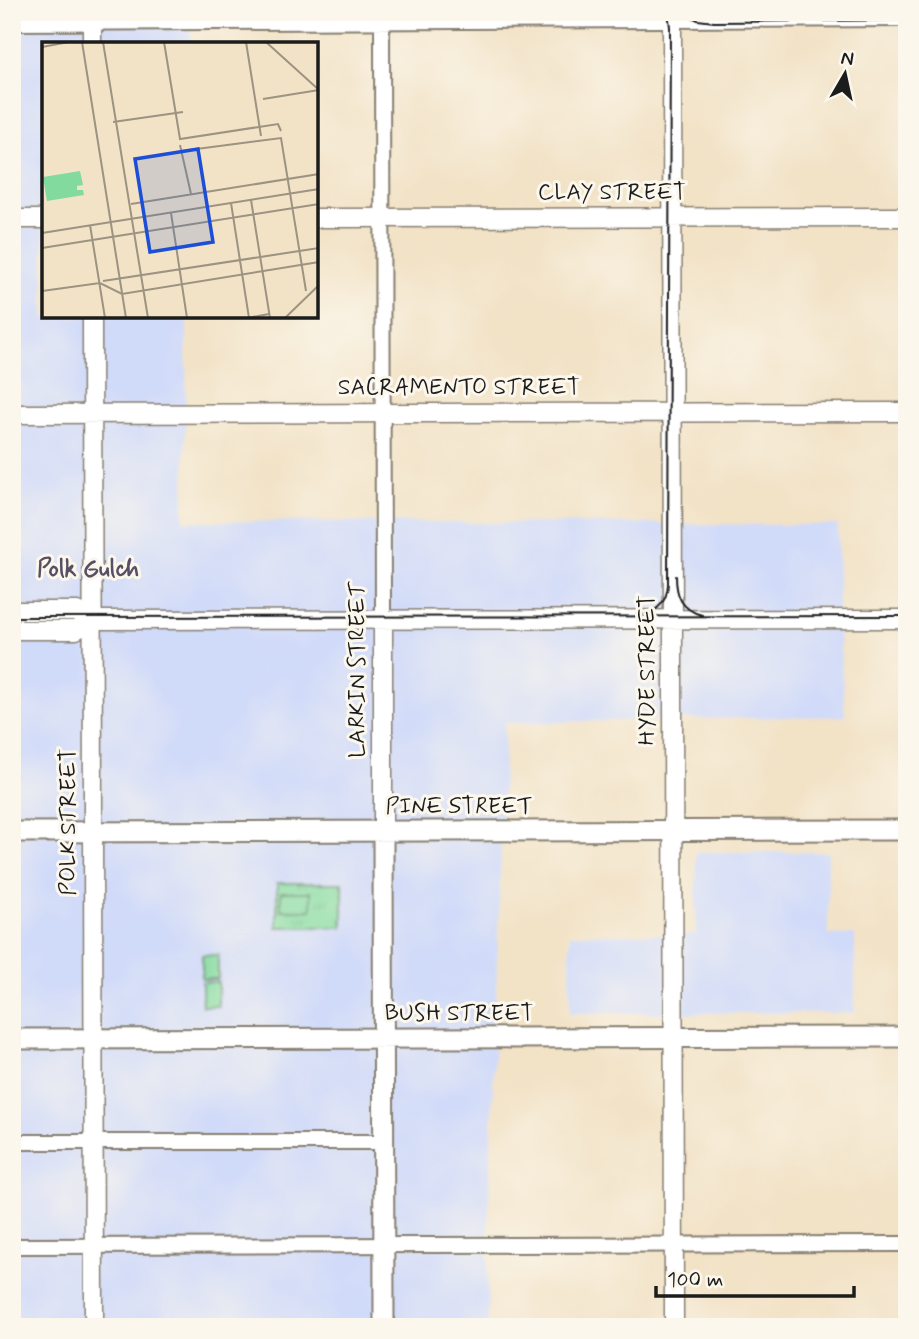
<svg xmlns="http://www.w3.org/2000/svg" width="919" height="1339" font-family="Mynerve,sans-serif">
<style>
.built{fill:#d0daf9}
.park{fill:url(#park-tufts);stroke:#4f7b5e;stroke-width:2}
.pitch{fill:#82da9f;stroke:#4f7b5e;stroke-width:2}
.lines{fill:none;stroke-linecap:round;stroke-linejoin:round}
.minor-casing{stroke:#877f71;stroke-width:18}
.tertiary-casing{stroke:#877f71;stroke-width:21}
.secondary-casing{stroke:#877f71;stroke-width:23}
.minor{stroke:#fff;stroke-width:14}
.tertiary{stroke:#fff;stroke-width:18}
.secondary{stroke:#fff;stroke-width:19}
.tram{stroke:#1c1c1c;stroke-width:2}
.labels{text-anchor:middle;dominant-baseline:central;stroke-width:6;stroke-linejoin:round;paint-order:stroke}
.street-label{font-size:23px;fill:#1c1c1c;stroke:#fbf7ec}
.neighbourhood-label{font-size:24px;font-weight:bold;fill:#574f64;stroke:#fbf7ec}
.inset-road{fill:none;stroke:#9c9382;stroke-width:2}
.view{fill:#1d4ed8;fill-opacity:0.15;stroke:#1d4ed8;stroke-width:3.5}
.inset-edge{fill:none;stroke:#1c1c1c;stroke-width:3.5}
</style>
<defs>
<pattern id="park-tufts" width="24" height="20" patternUnits="userSpaceOnUse" patternTransform="scale(1.75)"><rect width="24" height="20" fill="#82da9f"/><path d="M3 7l-1-3M5 7V3M7 7l1-3M15 17l-1-3M17 17v-4M19 17l1-3" fill="none" stroke="#70ba88"/></pattern>
</defs>
<rect width="100%" height="100%" fill="#fbf7ec"/>
<filter id="ink" filterUnits="userSpaceOnUse"><feTurbulence type="fractalNoise" baseFrequency=".0143" numOctaves="2"/><feDisplacementMap in="SourceGraphic" scale="14" xChannelSelector="R" yChannelSelector="G"/><feConvolveMatrix kernelMatrix="1 2 1 2 8 2 1 2 1" color-interpolation-filters="sRGB"/></filter>
<filter id="wash" filterUnits="userSpaceOnUse"><feTurbulence type="fractalNoise" baseFrequency=".00686" numOctaves="4" result="noise"/><feDisplacementMap in="SourceGraphic" scale="28" xChannelSelector="R" yChannelSelector="G"/><feGaussianBlur stdDeviation="1.57" result="paint"/><feColorMatrix in="noise" values="0 0 0 0 0 0 0 0 0 0 0 0 0 0 0 0 0 1.4 0 .05"/><feComposite in="paint" operator="in"/></filter>
<g filter="url(#wash)">
<rect width="100%" height="100%" fill="#f2e2c6"/>
<path class="built" d="M12 12H192L191 44H44V317H187L184 521 838 525V619L845 716 505 723 488 1236V1327H12Z
M696 852H828V935H855V1013H570V934H696Z"/>
<path class="park" d="M277 883H343V927H277Z"/>
<path class="pitch" d="M281 892H311V910H281Z
M202 955H218V979H202Z
M202 982H218V1006H202Z"/>
</g>
<g filter="url(#ink)">
<g class="lines">
<g class="minor-casing">
<path id="minor" d="M382 12 383 619
M12 23 907 19
M12 1142H384
M12 1246 907 1244"/>
</g>
<g class="tertiary-casing">
<path id="tertiary" d="M92 12V44
M672 12 674 1327
M317 218 907 217
M12 219H44
M92 317 94 1327
M12 414 907 412
M12 611H77L93 620 907 619
M383 619V831
M12 630H76L93 620"/>
</g>
<g class="secondary-casing">
<path id="secondary" d="M383 831 384 1327
M12 832 907 830
M12 1039 907 1037"/>
</g>
<use href="#minor" class="minor"/>
<use href="#tertiary" class="tertiary"/>
<use href="#secondary" class="secondary"/>
<path class="tram" d="M682 12 698 20 714 22 907 20
M676 576C676 595 681 610 702 615
M643 615C659 611 667 601 668 584L670 27 668 12
M12 617 907 616"/>
</g>
</g>
<g class="labels">
<g class="street-label">
<text x="612" y="193">CLAY STREET</text>
<text x="459" y="388">SACRAMENTO STREET</text>
<text transform="translate(358 670) rotate(-90)">LARKIN STREET</text>
<text transform="translate(648 670) rotate(-90)">HYDE STREET</text>
<text x="459" y="807">PINE STREET</text>
<text transform="translate(69 822) rotate(-90)">POLK STREET</text>
<text x="459" y="1014">BUSH STREET</text>
</g>
<g class="neighbourhood-label">
<text x="88" y="569">Polk Gulch</text>
</g>
</g>
<g transform="translate(42 42)">
<rect width="276" height="276" fill="#f2e2c6"/>
<path d="M38 129 41 143 35 144V148H41L42 153 5 159 1 135Z" fill="#82da9f"/>
<path class="inset-road" d="M40 0 84 276M61 0 106 276M122 0 138 97 236 82 239 89M204 0 219 94M224 0 277 48M0 5 27 0M221 57 277 48M71 80 141 70M138 103 149 152M139 109 239 96 264 249M209 158 228 276M189 161 207 276M89 162 277 132M129 171 145 276M48 183 63 276M0 191 277 147M0 206 277 162M61 239 277 206M0 249 58 241 80 252 277 220M205 276 227 272M243 276 277 243"/>
<path class="view" d="M156 107 171 200 108 210 93 117Z"/>
<rect width="276" height="276" class="inset-edge"/>
</g>
<rect width="919" height="1339" fill="none" stroke="#fbf7ec" stroke-width="42"/>
<g transform="translate(845 74) rotate(9)" stroke="#fbf7ec" stroke-width="5" paint-order="stroke">
<path d="M0-5L12 26L0 18L-12 26Z" fill="#1c1c1c"/>
<text y="-10" font-size="19" font-weight="bold" text-anchor="middle" fill="#1c1c1c">N</text>
</g>
<path d="M656 1286v10h198v-10" fill="none" stroke="#1c1c1c" stroke-width="3.5"/>
<text x="667" y="1286" font-size="21" fill="#1c1c1c" stroke="#fbf7ec" stroke-width="5" paint-order="stroke">100 m</text>
</svg>
